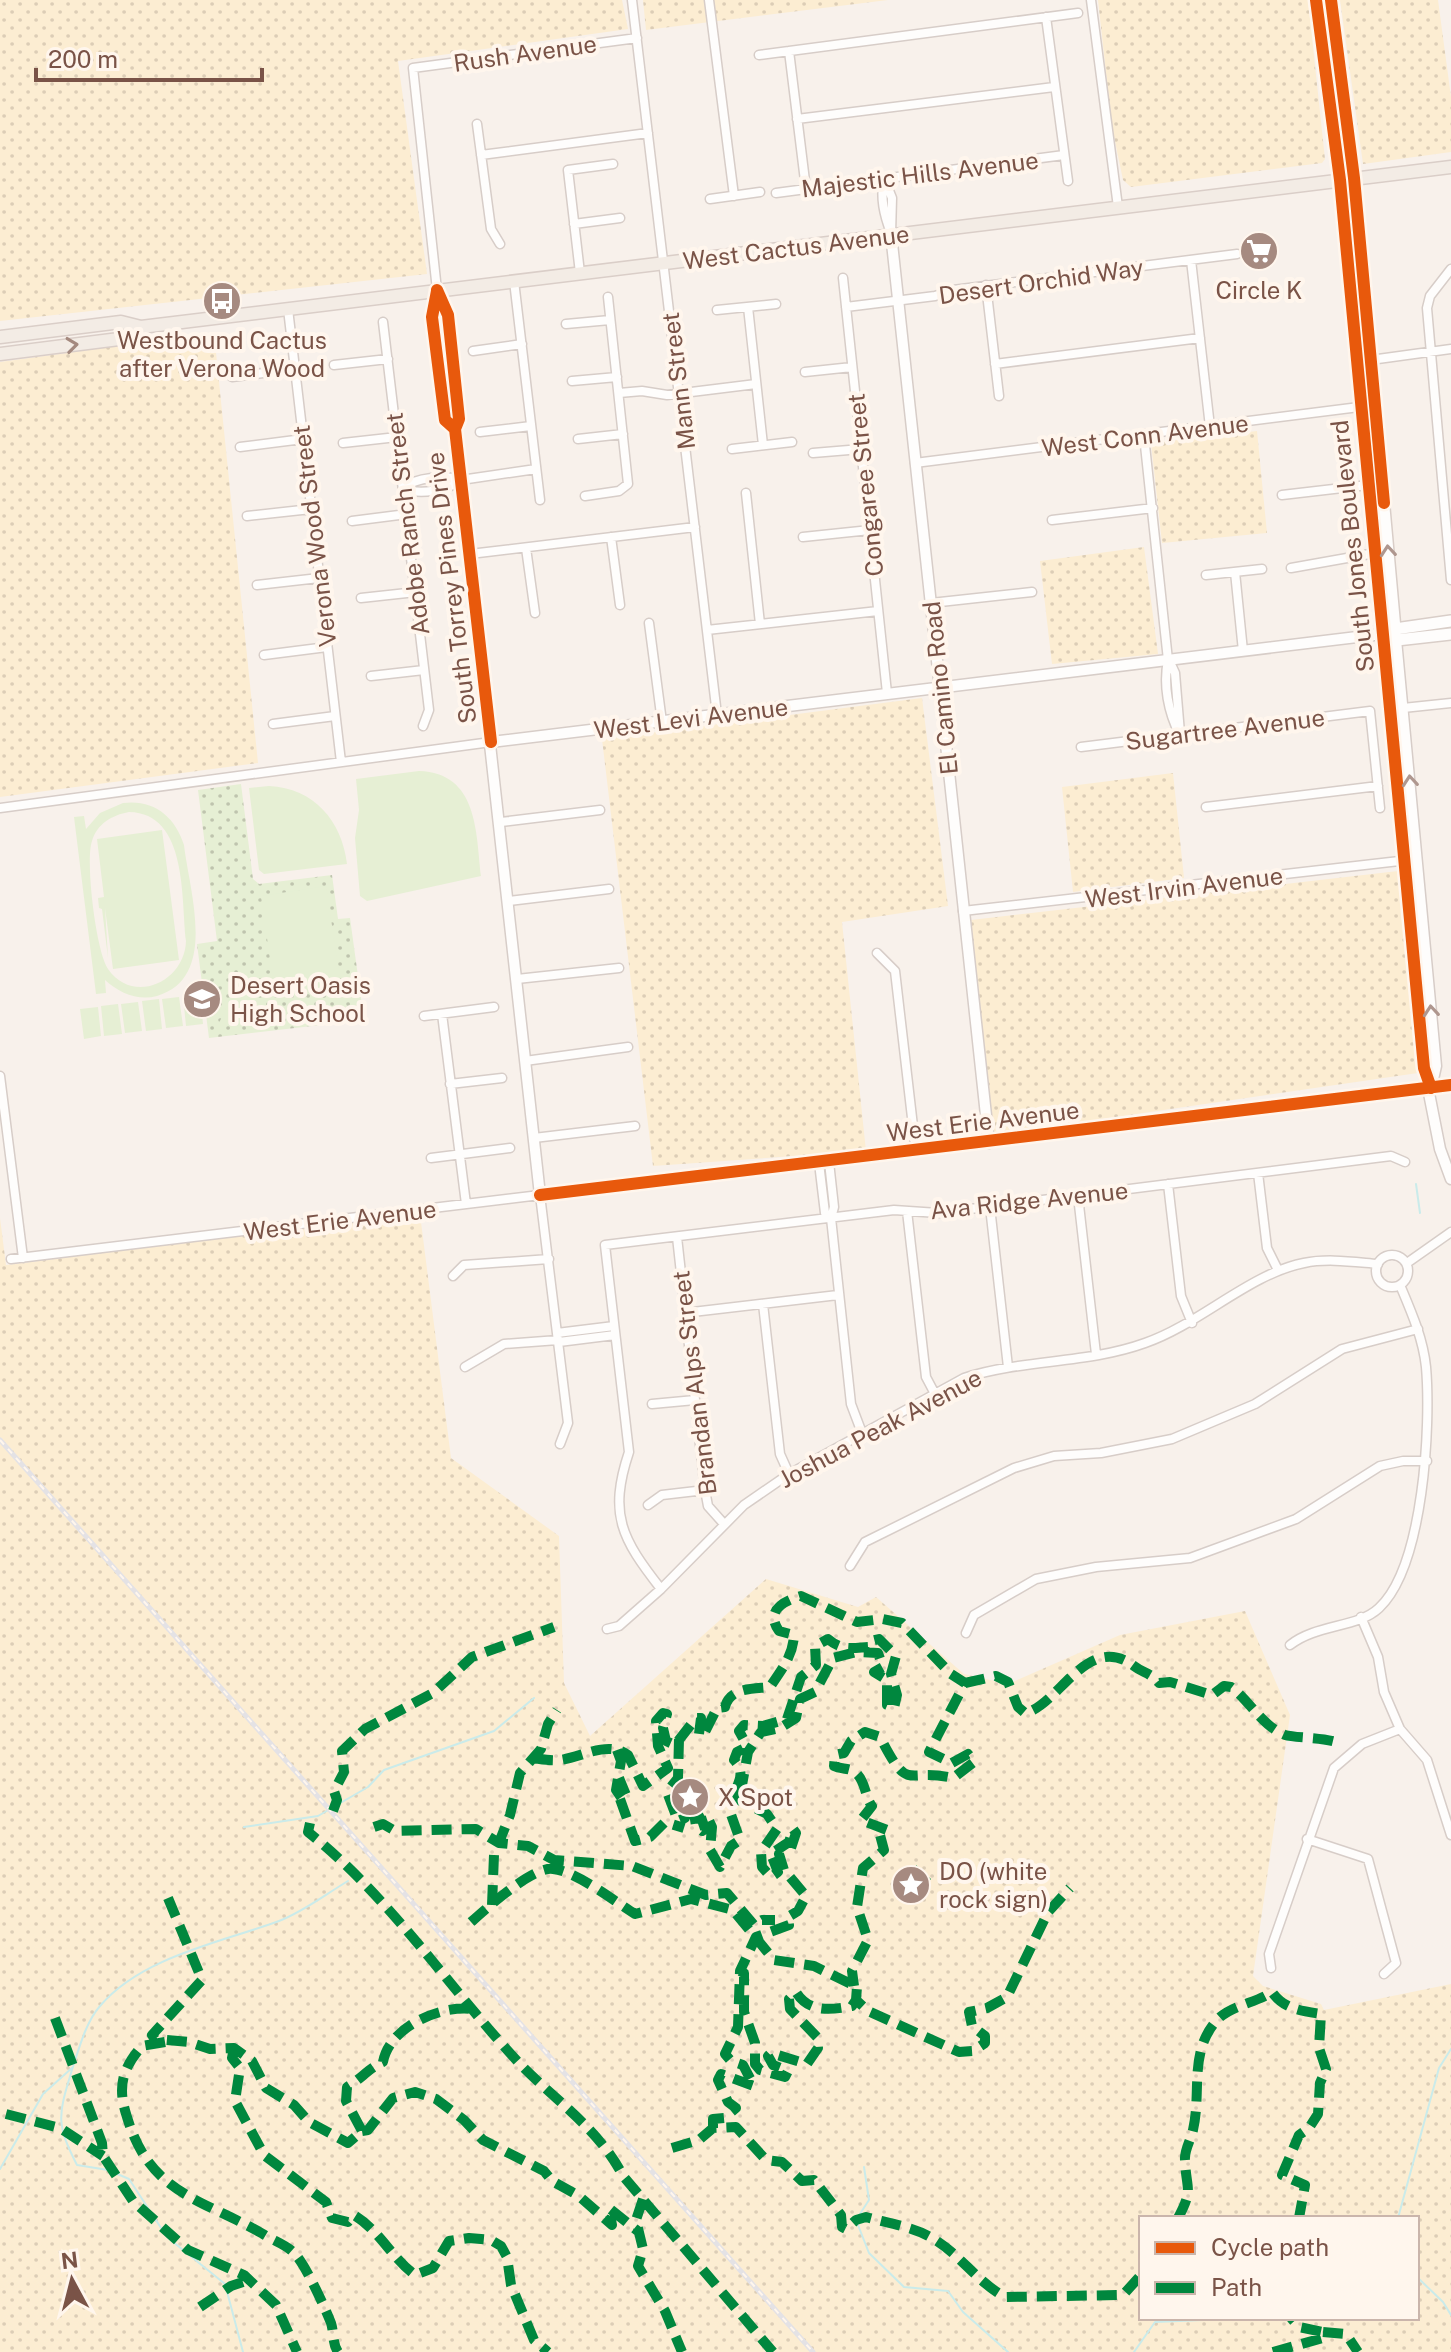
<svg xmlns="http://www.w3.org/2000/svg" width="1451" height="2352" font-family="'Public Sans',sans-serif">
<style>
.grass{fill:url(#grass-dots)}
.sand{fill:url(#sand-dots);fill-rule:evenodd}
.pitch{fill:#e6efd4;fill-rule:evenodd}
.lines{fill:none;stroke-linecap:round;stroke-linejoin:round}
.stream{stroke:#caebea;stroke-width:2}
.minor-casing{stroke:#d7cdc8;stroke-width:11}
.tertiary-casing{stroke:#d7cdc8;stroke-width:13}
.secondary-casing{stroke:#d9cec8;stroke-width:14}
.primary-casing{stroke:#dacec8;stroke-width:15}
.minor{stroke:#fefdfc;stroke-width:8}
.tertiary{stroke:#fefdfc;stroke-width:10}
.secondary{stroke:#fefdfc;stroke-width:11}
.primary{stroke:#f3ece5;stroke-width:12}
.rail-casing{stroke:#e4e2e5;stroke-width:5}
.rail{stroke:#fff6ed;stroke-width:2;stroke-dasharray:6;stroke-linecap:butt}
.quiet{stroke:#00873e;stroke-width:10;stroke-dasharray:20 10;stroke-linecap:butt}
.cycleway-casing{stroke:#fff6ed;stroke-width:17}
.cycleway{stroke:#e8590c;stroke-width:12}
.oneway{stroke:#a4897e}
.oneway2{stroke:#af978f}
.labels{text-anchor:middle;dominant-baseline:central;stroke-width:8;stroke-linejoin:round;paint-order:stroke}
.street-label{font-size:24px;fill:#7a5347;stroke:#fff6ed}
.poi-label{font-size:24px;fill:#7a5347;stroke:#fff6ed;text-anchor:start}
</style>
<defs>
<pattern id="grass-dots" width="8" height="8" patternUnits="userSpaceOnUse" patternTransform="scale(2)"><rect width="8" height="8" fill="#e6efd4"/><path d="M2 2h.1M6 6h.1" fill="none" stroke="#bfc4ae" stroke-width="1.8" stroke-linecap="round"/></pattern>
<pattern id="sand-dots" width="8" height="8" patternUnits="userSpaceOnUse" patternTransform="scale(2)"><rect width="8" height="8" fill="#fcedd2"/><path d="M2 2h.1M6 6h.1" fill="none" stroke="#dccdb6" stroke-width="1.8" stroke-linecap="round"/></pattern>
</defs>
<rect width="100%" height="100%" fill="#f8f1eb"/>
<path class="grass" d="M241 784 253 879 259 884 332 875 338 919 350 918 364 1020 209 1038 197 944 217 941 198 790Z"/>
<path class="sand" d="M0 0H622L628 29 398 61 427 274 0 321Z
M643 0H888L646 30Z
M1098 0H1308L1325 159 1322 163 1131 187 1123 180 1112 127Z
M1340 0H1438L1451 97V152L1363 164Z
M214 333 258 763 0 797V362Z
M1257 431 1267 533 1162 543 1151 443Z
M1144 547 1158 654 1052 664 1040 561Z
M922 698 948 906 842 922 866 1151 653 1166 602 739Z
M1173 773 1184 878 1073 892 1062 787Z
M1398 871 1418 1073 992 1135 971 920Z
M0 1218 6 1265 354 1222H421L451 1458 559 1536 564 1683 590 1736 766 1579 858 1607 876 1597 964 1674 1008 1684 1120 1635 1245 1611 1290 1715 1253 1976 1263 1986 1321 2004 1324 2010 1451 1984V2352H0ZM1141 2218H1417V2318H1141Z"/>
<path class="pitch" d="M419 771C478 773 476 832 481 876L367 901 360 896 355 838 359 810 356 779Z
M269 786C314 788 342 821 347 864L264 874 259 870 249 788Z
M123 803C153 799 175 816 184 845 189 890 219 978 157 996 138 1001 119 993 105 980L106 993 96 994 74 817 84 816 86 829 100 813ZM129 812C188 813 181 899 186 941 185 981 134 1006 108 969 96 952 85 860 92 841 97 824 112 815 129 812Z
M162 830 179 960 113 969 105 908 108 958 102 909 99 908 98 898 104 897 97 839Z
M326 886 341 985 275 994 261 896Z
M240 978 262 995 221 1026 219 1023Z
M200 994 203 1024 186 1026 183 996Z
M179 997 183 1026 166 1028 162 999Z
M159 999 162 1029 146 1031 142 1001Z
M138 1002 142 1031 125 1033 121 1004Z
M118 1004 122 1034 104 1036 101 1006Z
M98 1007 101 1036 84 1039 80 1009Z"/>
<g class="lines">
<path class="stream" d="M1416 1184 1420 1213
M244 1827 318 1816 368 1787 384 1770 494 1731 534 1698
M864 2167 869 2200 856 2220 869 2253 904 2287 948 2291 963 2312 1008 2352
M0 2169 43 2094 73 2067
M1398 2218 1439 2068 1451 2049
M1417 2277 1443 2302 1451 2315
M243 2352 225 2284 167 2237 129 2179 108 2170 77 2165C56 2124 58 2116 71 2073 78 2052 85 2023 100 2006 141 1957 222 1942 279 1921 303 1912 326 1894 348 1881
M1134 2352 1155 2322 1250 2318"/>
<g class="minor-casing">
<path id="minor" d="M632 0 717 715
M709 0 734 196
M1091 0 1118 207
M1046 17 1068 181
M789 51 806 189
M759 55 1078 13
M797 119 1054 87
M477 124 491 229 500 244
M481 155 648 133
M884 178 892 198 891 234
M884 178C880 198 884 215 891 233
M776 193 1064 155
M710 199 760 192
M574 224 620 218
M1191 260 1210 427
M1451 269 1430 296 1427 308 1451 580
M580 273 568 170 613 164
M843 278 887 693
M514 281 540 500
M986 285 999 396
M437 290 413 68 637 38
M748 307 763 445
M846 307 935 296 953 290 1237 254
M288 309 341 762
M717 310 776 304
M383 322 429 710 423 726
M566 324 610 320
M473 351 522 344
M1356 362 1451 349
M995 364 1200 338
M334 365 388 359
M805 372 852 367
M232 377 294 369
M572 381 617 377
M619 393 642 391 667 395 756 384
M480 432 531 426
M1144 436 1168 660C1163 685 1168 712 1180 735
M578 439 623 434
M343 443 397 437
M240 447 303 439
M732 449 792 442
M813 453 861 449
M915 463 1375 405
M404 488C415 477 447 475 461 480L536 469
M404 488C418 496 449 490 461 480
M746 493 760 624
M1282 495 1368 485
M585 496 619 491 628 484 608 297
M247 516 311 509
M1052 520 1153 508
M352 521 407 514
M611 537 620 605
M803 537 870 530
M526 548 535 613
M470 554 695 527
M1291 568 1375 553
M1235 572 1243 651
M1206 575 1262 569
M257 585 319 578
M361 598 416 592
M931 603 1032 592
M649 623 662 722
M707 630 878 611
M264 655 327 647
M1169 660 1175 673 1180 733
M371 676 424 670
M1403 708 1451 703
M273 724 335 716
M1081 747 1370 711 1380 808
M1206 807 1378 786
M0 808 491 742
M501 822 600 810
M509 901 609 889
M963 911 1417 859
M877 953 895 971 916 1152
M517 979 619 968
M442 1014 466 1204
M424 1016 494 1007
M525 1061 628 1047
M0 1076 23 1258
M450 1084 502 1078
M534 1138 635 1126
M431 1158 510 1148
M829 1162 834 1207 831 1218 851 1404 862 1433
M819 1163 825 1213 831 1218
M1258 1173 1267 1248 1278 1270
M1168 1184 1181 1296 1192 1323
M1078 1196 1096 1354
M990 1207 1008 1367
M907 1211 926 1377 935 1394
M677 1237 705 1490 708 1506 724 1524
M1376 1271a16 16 0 1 1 32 0a16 16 0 1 1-32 0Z
M11 1259 540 1195 568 1423 560 1444
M1407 1263 1451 1232
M453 1276 464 1265 549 1259
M763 1304 780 1454 789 1474
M684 1313 838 1295
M557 1333 614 1326
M559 1342 615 1335
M465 1367 504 1344 558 1340
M652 1404 695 1400
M648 1505 662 1495 705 1490
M850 1566 865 1542 1014 1468 1054 1456 1101 1453 1172 1439 1255 1404 1342 1349 1418 1329
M661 1589C622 1539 608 1515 629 1452L605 1245 894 1210 938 1213 1391 1156 1405 1162
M1361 1617 1378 1657 1384 1692 1400 1729 1427 1760 1451 1835
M607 1629 619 1626 661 1589 744 1505 789 1474 964 1378C1023 1359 1087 1364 1145 1343 1200 1324 1249 1274 1304 1263 1328 1258 1354 1262 1378 1264
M966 1633 974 1615 1036 1579 1096 1567 1190 1558 1296 1519 1380 1466 1403 1461H1427
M1290 1645C1316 1624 1358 1628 1379 1608 1424 1566 1431 1424 1426 1367 1423 1338 1411 1311 1400 1285
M1307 1839 1368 1859 1396 1963 1384 1974
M1271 1968 1269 1954 1334 1768 1362 1744 1400 1729"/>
</g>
<g class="tertiary-casing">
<path id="tertiary" d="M891 234 989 1143
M437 290 448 315 459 419 455 429 540 1195 1451 1085
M437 290 432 317 445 420 455 429
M1382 634 1424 1068 1440 1149 1451 1179
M491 742 1382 634 1395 629 1436 1066 1431 1088"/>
</g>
<g class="secondary-casing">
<path id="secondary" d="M1354 178 1395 629 1451 621
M1340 180 1382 634 1397 640 1451 634"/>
</g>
<g class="primary-casing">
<path id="primary" d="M1316 0 1340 180
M1331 0 1354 178
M0 337 121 322 141 327 1451 167
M0 354 127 338 141 327"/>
</g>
<use href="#minor" class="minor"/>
<use href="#tertiary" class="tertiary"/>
<use href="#secondary" class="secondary"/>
<use href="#primary" class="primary"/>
<g class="rail-casing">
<path id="rail" d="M0 1440 813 2352"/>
</g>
<use href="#rail" class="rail"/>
<path class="quiet" d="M965 1683 996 1676 1008 1682 1018 1707 1025 1713C1058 1706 1088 1631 1134 1666 1143 1673 1151 1673 1159 1683L1170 1682 1212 1695 1224 1686 1231 1687C1250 1701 1261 1725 1285 1735 1295 1738 1319 1737 1336 1742
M679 1739 678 1778 667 1792 678 1821 685 1818 687 1800 693 1806 696 1826 702 1831 705 1829 701 1817 706 1814 712 1827 710 1850 720 1867 731 1846 740 1840 728 1806 742 1785 739 1800 767 1814 777 1829 761 1852 762 1867 771 1877 778 1872 771 1854 789 1842 793 1829 796 1833 791 1848 779 1854 784 1870 806 1896 798 1911 788 1917 789 1925 756 1937 740 1971
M617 1750 621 1761 616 1790 623 1800 626 1795 619 1778
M533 1758C541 1759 551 1761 560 1760 583 1757 607 1740 628 1755L643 1786 668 1768 658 1746 656 1721 663 1713 667 1714 663 1728 666 1741 675 1745 696 1718H701L699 1734 703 1736 717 1708 725 1707C730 1687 754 1689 770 1687 782 1669 793 1656 794 1635L779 1631C765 1611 783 1601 801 1596L857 1622 883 1619 902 1623 951 1674 965 1683 929 1752 952 1763 968 1754 974 1762 953 1778C904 1767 910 1795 880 1737L865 1732 851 1741 844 1753 835 1755 834 1766C840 1769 848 1768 853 1771 866 1778 864 1796 872 1806L861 1820 887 1830 880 1835 884 1850 863 1868 857 1907 868 1940 852 1971 854 1986
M735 1791C741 1779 744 1771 734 1760L737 1752 743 1749 744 1740 739 1731 744 1725 763 1726 787 1719 801 1677 816 1665 815 1646 828 1639C842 1651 852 1648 868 1647L871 1641 879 1639 896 1656 891 1674 897 1695 894 1708 887 1705V1680L874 1672 883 1667 878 1653 856 1652 833 1658 815 1692 800 1699 796 1718 780 1728 761 1732 748 1752 742 1785
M620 1799 635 1841 650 1837 665 1822 684 1828
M333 1811 337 1800 334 1791 344 1772 342 1751 365 1729 433 1693 472 1657 554 1627
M310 1823 308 1832C390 1897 449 1988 520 2064 556 2101 599 2129 623 2176L773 2352
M374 1827 383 1824 395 1831 476 1829 499 1843 528 1846 554 1860 632 1866 706 1895 727 1893 754 1925 762 1920H775
M913 1869 929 1884 913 1887Z
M903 1881 915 1892V1899L903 1896 897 1887Z
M168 1898 202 1980 152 2035 155 2039 189 2042 210 2049 234 2048 252 2061 266 2088 294 2105 309 2122 348 2143 362 2131 346 2101 347 2087C361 2079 369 2068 383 2062 389 2027 440 2005 472 2009
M492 1905 494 1855 510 1815 520 1773 541 1749 548 1724 557 1710
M471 1922C487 1908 533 1866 553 1869 576 1871 614 1901 635 1914L691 1899 733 1910 774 1960 814 1966 857 1987 856 2000 868 2011 959 2052 973 2051 985 2043V2036L972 2026 969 2012 987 2008 1007 1997 1048 1912 1070 1888
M55 2018 102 2143 103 2156 133 2201 188 2250 244 2275 276 2305 297 2352
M165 2042 142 2046C122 2069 117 2087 127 2117 150 2194 200 2198 263 2234 272 2240 287 2245 294 2253 305 2263 325 2308 331 2323 334 2332 332 2343 338 2352
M234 2048 232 2058 240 2068 235 2101 264 2155 326 2202 332 2218 348 2222 354 2215C378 2229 392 2258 415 2275L433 2268 449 2241 469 2238 491 2240 501 2246 507 2257 511 2285 534 2340 548 2352
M6 2114 60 2128 103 2156
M713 2128V2119L724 2118 736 2108 728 2102 718 2080 721 2074 754 2086 743 2065 731 2061 725 2054 738 2027 740 1971 744 1973V2012L755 2043V2064L760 2070 785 2077 788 2071 773 2065 768 2056 771 2053 807 2064 818 2048 817 2037 790 2009 789 1999 796 1992C809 2013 831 2010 852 2006L856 2000
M362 2131 368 2130 393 2098 415 2092 436 2099 464 2120 483 2140 544 2171 552 2181 579 2196 612 2225 609 2208 639 2232
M672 2148 699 2140 713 2128 736 2127 766 2160 782 2162 802 2181 814 2180 841 2215 842 2227 846 2229 856 2220 866 2217C887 2223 914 2227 932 2238 960 2254 977 2282 1005 2297L1123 2295 1141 2275
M643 2199 636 2220 643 2249 638 2266 665 2311 682 2352
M1178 2218C1194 2188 1186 2190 1185 2160 1184 2150 1191 2140 1193 2130 1202 2091 1188 2051 1218 2019 1232 2005 1256 2003 1272 1992 1284 2009 1301 2011 1321 2014L1319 2048 1326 2069 1320 2083 1318 2114 1309 2128 1299 2135 1282 2175 1305 2185 1299 2218
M200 2307 231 2286 249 2280
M1323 2332 1346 2334 1358 2352
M1273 2352 1323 2338V2332L1299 2327 1291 2318"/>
<g class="cycleway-casing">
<path id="cycleway" d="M1316 0 1340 180 1424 1068 1431 1088
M1331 0 1354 178 1384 503
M437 290 448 315 459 419 455 429 491 742
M437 291 432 317 445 420 455 429
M540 1195 1451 1085"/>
</g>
<use href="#cycleway" class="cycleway"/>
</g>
<defs><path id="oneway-chevron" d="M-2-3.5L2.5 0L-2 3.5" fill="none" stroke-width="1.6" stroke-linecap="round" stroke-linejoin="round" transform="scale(2)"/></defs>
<use class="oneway" href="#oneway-chevron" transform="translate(72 345) rotate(-7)"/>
<g class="oneway2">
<use href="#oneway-chevron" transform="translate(1388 551) rotate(-95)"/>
<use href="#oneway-chevron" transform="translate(1410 781) rotate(-95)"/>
<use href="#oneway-chevron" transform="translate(1431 1011) rotate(-95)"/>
</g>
<defs>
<g id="supermarket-disc" transform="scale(2)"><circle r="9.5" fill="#a68a80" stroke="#fff6ed"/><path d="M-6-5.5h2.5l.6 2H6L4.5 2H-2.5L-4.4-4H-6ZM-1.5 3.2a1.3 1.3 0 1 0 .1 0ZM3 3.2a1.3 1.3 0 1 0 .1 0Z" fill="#fff"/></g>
<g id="bus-disc" transform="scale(2)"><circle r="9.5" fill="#a68a80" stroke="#fff6ed"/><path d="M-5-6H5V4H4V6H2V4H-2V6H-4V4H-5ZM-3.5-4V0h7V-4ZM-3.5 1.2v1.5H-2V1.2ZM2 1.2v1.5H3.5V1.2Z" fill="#fff"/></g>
<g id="school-disc" transform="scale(2)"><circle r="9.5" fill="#a68a80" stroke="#fff6ed"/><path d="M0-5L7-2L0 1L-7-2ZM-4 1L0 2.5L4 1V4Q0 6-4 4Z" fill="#fff"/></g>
<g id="sight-disc" transform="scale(2)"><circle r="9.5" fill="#a68a80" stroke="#fff6ed"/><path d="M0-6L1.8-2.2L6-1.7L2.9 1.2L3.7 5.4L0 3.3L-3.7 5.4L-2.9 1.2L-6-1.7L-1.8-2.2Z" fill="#fff"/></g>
</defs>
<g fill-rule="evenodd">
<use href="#supermarket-disc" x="1259" y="251"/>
<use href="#bus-disc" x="222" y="301"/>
<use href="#school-disc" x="202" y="999"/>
<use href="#sight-disc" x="690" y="1797"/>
<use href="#sight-disc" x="911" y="1885"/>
</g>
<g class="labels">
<g class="street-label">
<text transform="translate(525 53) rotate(-8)">Rush Avenue</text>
<text transform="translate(920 174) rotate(-7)">Majestic Hills Avenue</text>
<text transform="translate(796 247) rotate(-7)">West Cactus Avenue</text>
<text transform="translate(1041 281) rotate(-8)">Desert Orchid Way</text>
<text transform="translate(678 381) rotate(-97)">Mann Street</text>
<text transform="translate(1145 435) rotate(-7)">West Conn Avenue</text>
<text transform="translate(865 485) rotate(-96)">Congaree Street</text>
<text transform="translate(407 524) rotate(-97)">Adobe Ranch Street</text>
<text transform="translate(314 536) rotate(-97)">Verona Wood Street</text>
<text transform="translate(1352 546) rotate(-96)">South Jones Boulevard</text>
<text transform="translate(451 588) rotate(-97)">South Torrey Pines Drive</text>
<text transform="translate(940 688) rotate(-96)">El Camino Road</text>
<text transform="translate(691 718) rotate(-7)">West Levi Avenue</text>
<text transform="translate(1225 729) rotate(-7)">Sugartree Avenue</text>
<text transform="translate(1184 887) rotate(-7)">West Irvin Avenue</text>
<text transform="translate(983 1121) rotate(-7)">West Erie Avenue</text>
<text transform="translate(1029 1200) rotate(-6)">Ava Ridge Avenue</text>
<text transform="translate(340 1220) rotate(-7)">West Erie Avenue</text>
<text transform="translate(694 1383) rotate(-97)">Brandan Alps Street</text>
<text transform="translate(880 1428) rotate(-28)">Joshua Peak Avenue</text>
</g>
<g class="poi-label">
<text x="1259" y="290" text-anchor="middle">Circle K</text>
<text x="222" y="340" text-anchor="middle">Westbound Cactus<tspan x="222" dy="28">after Verona Wood</tspan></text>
<text x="230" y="985">Desert Oasis<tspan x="230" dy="28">High School</tspan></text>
<text x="718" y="1797">X Spot</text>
<text x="939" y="1871">DO (white<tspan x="939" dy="28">rock sign)</tspan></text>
</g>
</g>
<rect x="1139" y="2216" width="280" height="104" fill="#fff6ed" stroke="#cab5ab" stroke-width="2"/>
<rect x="1155" y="2242" width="40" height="12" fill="#e8590c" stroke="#cab5ab" stroke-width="2"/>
<text x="1211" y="2256" font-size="24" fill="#7a5347">Cycle path</text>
<rect x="1155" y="2282" width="40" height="12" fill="#00873e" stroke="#cab5ab" stroke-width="2"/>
<text x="1211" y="2296" font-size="24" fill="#7a5347">Path</text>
<g transform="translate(72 2280) rotate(353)" stroke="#fff6ed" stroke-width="6" paint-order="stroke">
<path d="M0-6L14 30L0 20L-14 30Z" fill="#7a5347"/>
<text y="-12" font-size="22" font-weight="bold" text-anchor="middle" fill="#7a5347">N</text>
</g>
<path d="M36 68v12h226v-12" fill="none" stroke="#7a5347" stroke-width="4"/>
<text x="48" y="68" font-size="24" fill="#7a5347" stroke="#fff6ed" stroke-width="6" paint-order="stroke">200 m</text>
</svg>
